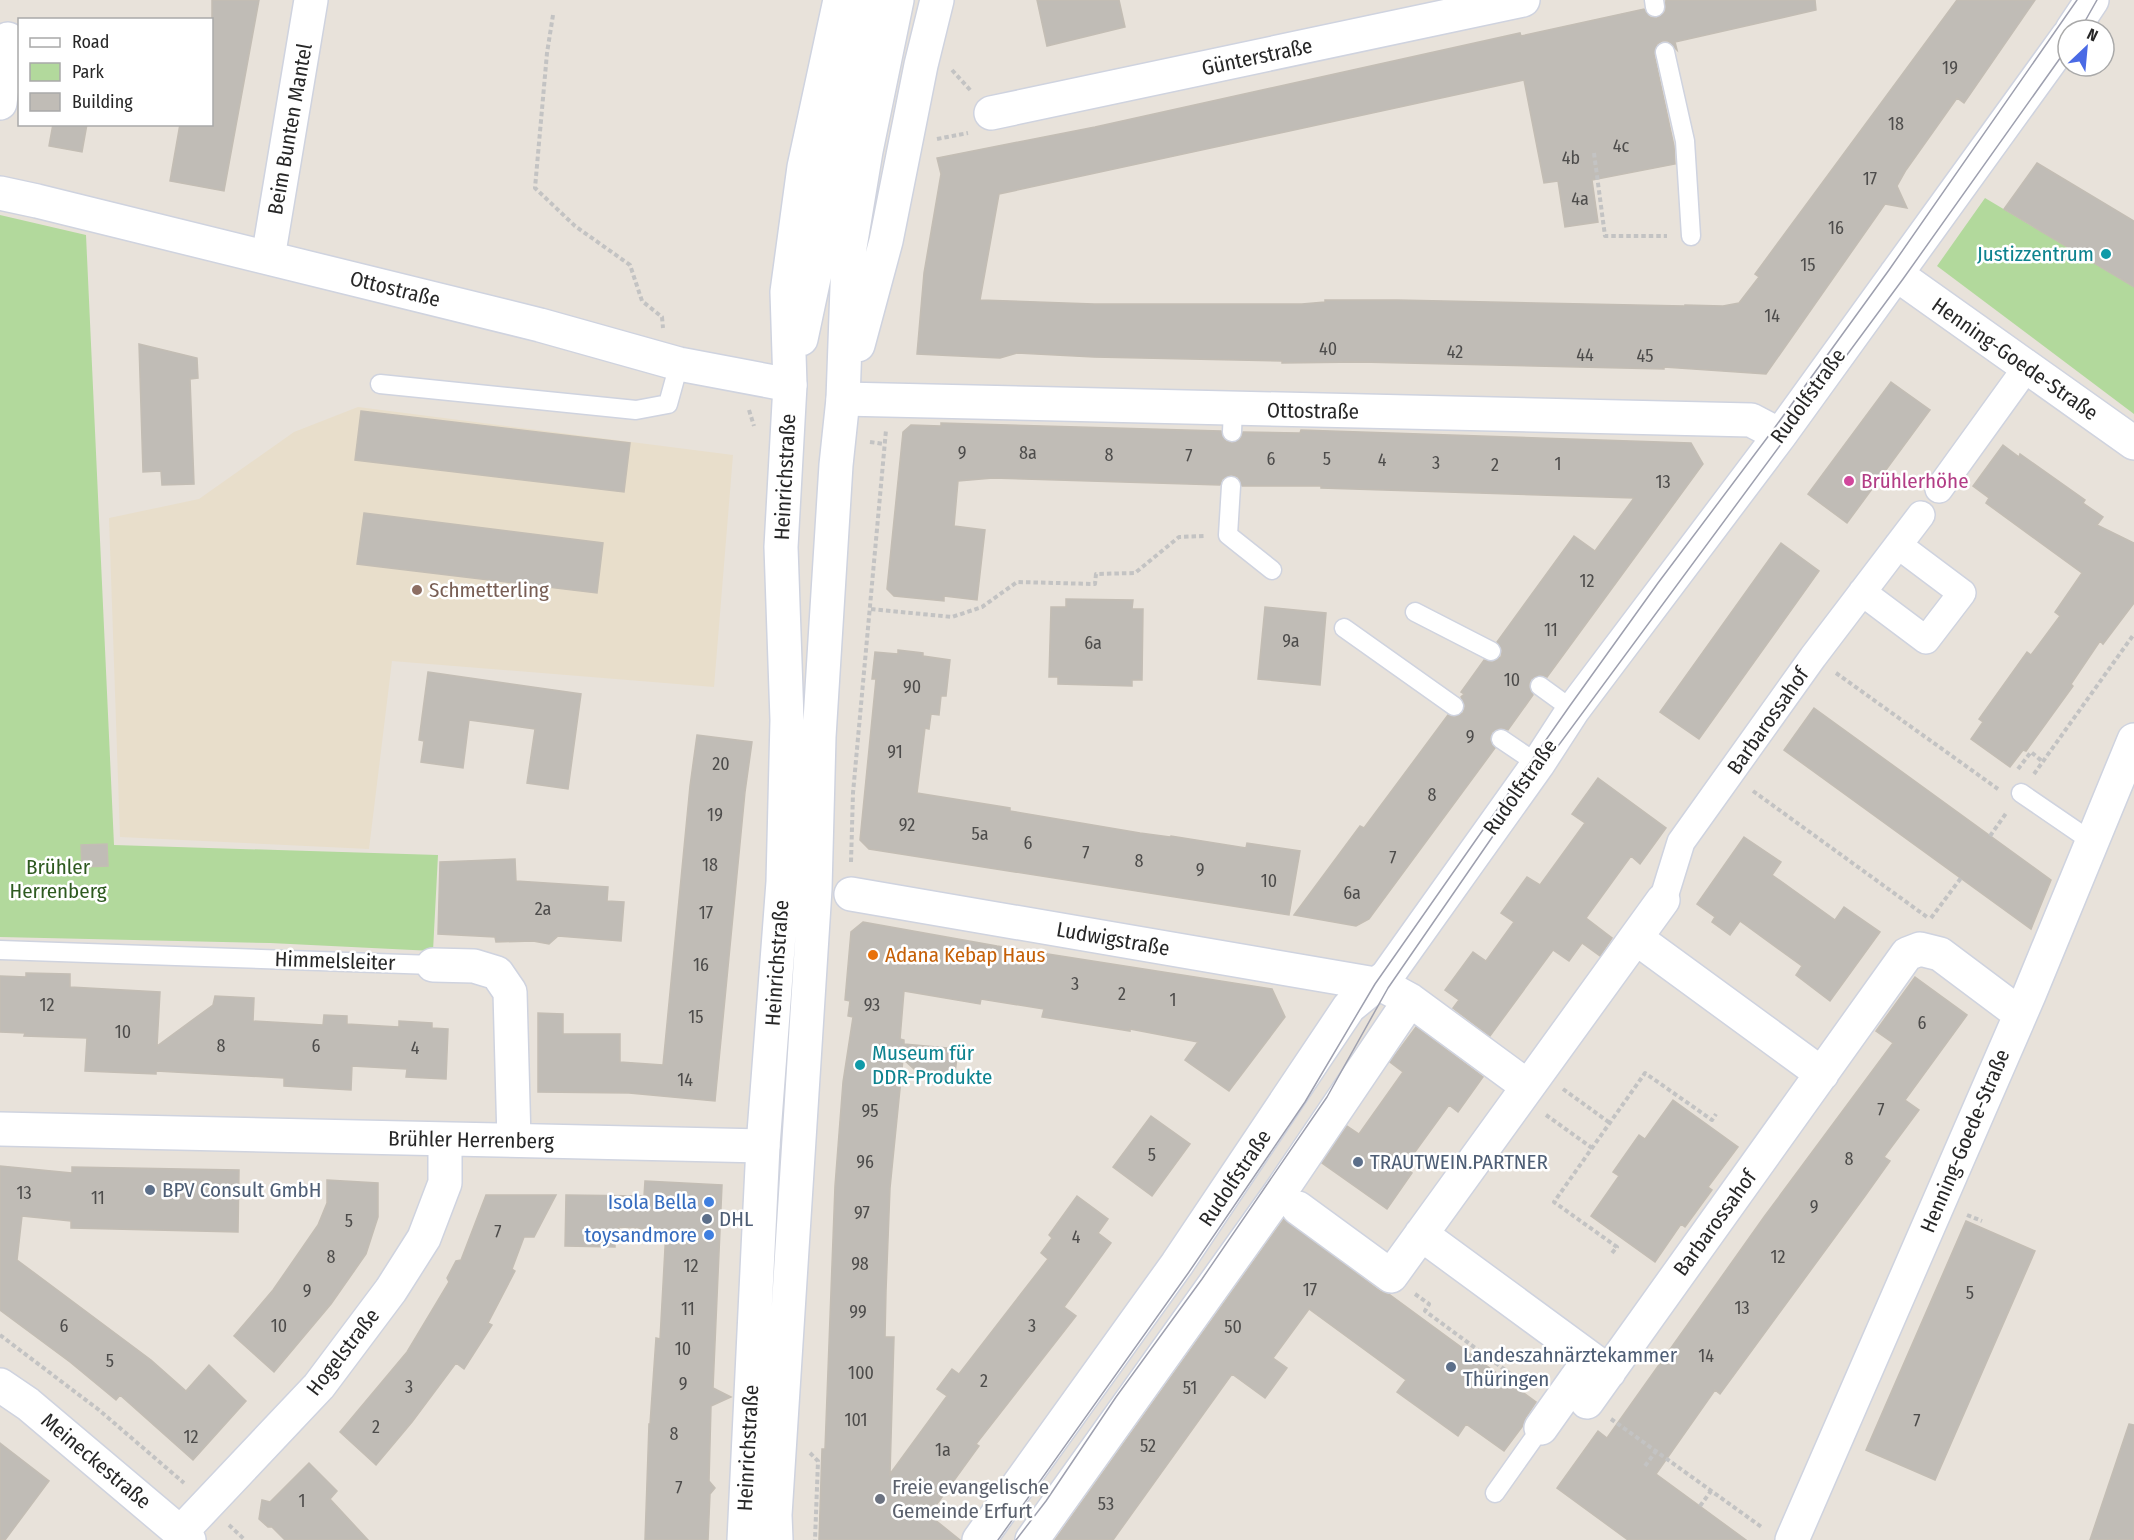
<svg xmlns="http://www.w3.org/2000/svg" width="2134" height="1540" font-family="'Fira Sans Condensed',sans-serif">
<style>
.education{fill:#e8decb}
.green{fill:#b2d99c}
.building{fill:#c0bcb6;stroke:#c3bdb4;stroke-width:1.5}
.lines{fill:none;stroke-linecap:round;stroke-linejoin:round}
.service-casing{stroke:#cfd3df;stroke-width:21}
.pedestrian-casing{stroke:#cfd3df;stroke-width:30}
.minor-casing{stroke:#cfd3df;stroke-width:36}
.secondary-casing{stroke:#cfd3df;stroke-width:36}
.path{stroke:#c3c3c3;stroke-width:4;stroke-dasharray:4.5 3;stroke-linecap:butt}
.service{stroke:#fff;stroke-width:18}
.pedestrian{stroke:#fff;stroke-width:27}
.minor{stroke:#fff;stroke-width:33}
.secondary{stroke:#fff;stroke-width:33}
.tram{stroke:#9ea0af;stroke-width:1.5}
.culture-dot{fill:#0f9aa8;stroke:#fff;stroke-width:2}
.hotel-dot{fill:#d1479c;stroke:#fff;stroke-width:2}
.education-dot{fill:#8d6e63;stroke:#fff;stroke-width:2}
.food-dot{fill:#e8710a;stroke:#fff;stroke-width:2}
.service-dot{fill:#5c6f8a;stroke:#fff;stroke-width:2}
.shop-dot{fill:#3f7fe0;stroke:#fff;stroke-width:2}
.worship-dot{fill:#6b7280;stroke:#fff;stroke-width:2}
.labels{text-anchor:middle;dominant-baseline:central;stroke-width:5;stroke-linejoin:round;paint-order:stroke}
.number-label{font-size:18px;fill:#4d4c4b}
.street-label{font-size:21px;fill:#272727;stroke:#fff}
.culture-label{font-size:21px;fill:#0d838f;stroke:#fff;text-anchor:end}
.hotel-label{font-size:21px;fill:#b23c85;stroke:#fff;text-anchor:start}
.education-label{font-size:21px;fill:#785e54;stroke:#fff;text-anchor:start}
.park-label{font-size:21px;fill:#2e5a20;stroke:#fff}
.food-label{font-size:21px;fill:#c56008;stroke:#fff;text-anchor:start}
.service-label{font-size:21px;fill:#4e5e75;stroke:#fff;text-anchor:start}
.shop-label{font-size:21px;fill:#366cbe;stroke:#fff;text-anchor:end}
.worship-label{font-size:21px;fill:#5b616d;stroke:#fff;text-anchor:start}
</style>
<rect width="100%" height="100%" fill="#e8e2da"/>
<path class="education" d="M358 407 733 455 714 687 392 661 369 849 120 837 109 518 199 499 294 432Z"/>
<path class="green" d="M1985 198 2134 287V414L1937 266Z
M0 215 86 235 114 845 438 855 433 951 270 943 0 937Z"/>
<path class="building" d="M212 0H259L224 191 170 181 180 124H212Z
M1037 0H1119L1125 27 1047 46Z
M1666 0H1815L1816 10 1675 42 1677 50 1668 41H1662L1657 44 1654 54 1674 146 1675 164 1592 180 1598 222 1565 227 1558 181 1544 183 1524 80 999 194 980 300 1094 304H1302L1325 302V300H1397L1685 306V305L1723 306 1739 303 1759 277 1755 274 1957 0H2035L1964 103 1957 98 1906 170 1897 186 1907 208 1885 204 1766 374 1664 367V369L1360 362 1282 363V361L1094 357 1017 353 1000 358 917 354 924 273 941 174 937 158 1095 127 1520 33 1521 36 1644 9 1650 17 1657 18 1665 12Z
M53 124H87L82 152 49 146Z
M2037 163 2134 221V287L2004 209Z
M139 344 197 358 198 378 190 379 194 484 162 485 161 471 143 472Z
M1891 382 1930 410 1847 523 1808 494Z
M361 411 630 443 624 492 355 460Z
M941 423 1221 431 1226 441 1232 443 1241 438 1243 432 1300 433 1301 430 1691 443 1703 464 1547 677 1541 675 1531 679 1529 685 1533 695 1508 730 1501 728 1492 732 1490 739 1495 748 1369 919 1356 926 1294 915 1360 826 1364 828 1448 715 1454 717 1463 713 1465 706 1461 697 1464 694 1461 692 1484 660 1492 662 1501 657 1502 650 1497 642 1574 536 1595 551 1634 498 1321 488V486H1242L1238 477 1231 475 1222 479 1220 485 993 478 958 481 954 526 985 530 977 600 944 596V601L894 596 887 589 903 432 911 425 941 426Z
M2003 445 2019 457 2020 454 2085 500 2083 503 2103 517 2097 525 2134 543V603L2103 644 2100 641 2071 684 2073 686 2026 751 2023 750 2010 767 1971 739 1983 722 1979 719 2027 652 2031 655 2060 616 2055 612 2082 573 1986 503 1989 498 1973 486Z
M364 513 603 543 597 593 357 564Z
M1781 543 1819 571 1699 739 1660 712Z
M1066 599 1133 600 1132 609H1143L1142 680H1132V686L1058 684V677H1049L1051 607H1066Z
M1265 607 1326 613 1320 685 1258 679Z
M898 650 923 653V656L950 660 946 696H941L939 715 931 714 929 729 925 728 917 793 1010 808V811L1140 833 1170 837 1171 836 1246 848 1247 843 1300 851 1289 915 869 849 860 840 876 679H872L875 652 898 654Z
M428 672 581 694 568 789 527 783 535 729 469 720 463 768 421 762 424 741 419 740Z
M1814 708 2051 880 2031 929 1784 750Z
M697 735 752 742 745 792 715 1101 629 1093 538 1092V1013L563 1014V1034H620V1062L663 1065 690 786Z
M1598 778 1666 828 1640 864 1631 856 1586 918 1612 938 1600 956 1582 943 1569 961 1553 950 1490 1036 1453 1008 1459 1000 1445 990 1473 952 1486 961 1514 922 1501 913 1527 877 1540 885 1585 823 1572 814Z
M1744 837 1781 862 1772 875 1835 920 1844 907 1880 932 1830 1001 1796 975 1802 966 1740 921 1730 935 1712 922 1715 917 1697 904Z
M107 844 108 866 82 867 81 845Z
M515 859 516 881 608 887 607 901 624 902 621 941 558 936 549 944 533 941 496 942 495 937 438 934 440 862Z
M863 922 997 946 1272 989 1285 1017 1229 1091 1185 1060 1198 1042 1130 1029V1031L1042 1017 1044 1009 981 999 980 1004 904 991 900 1039 904 1040V1044L958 1049 955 1073 914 1069 903 1059 890 1188 886 1291 885 1337H894L890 1474 947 1396 937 1389 952 1369 959 1374 1048 1259 1041 1253 1052 1238 1049 1235 1077 1196 1108 1219 1098 1233 1111 1243 1064 1307 1076 1316 976 1444 979 1446 929 1515 960 1540H819L822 1449H825L835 1186 843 1082 853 1017 848 1016 850 1001 845 1000 851 932Z
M26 973 70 974V987L160 992 157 1046 213 1005 215 996 254 998 253 1021 323 1025 324 1015 347 1016V1024L399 1027V1021L432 1023V1028L448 1029 446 1079 406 1077 407 1069 352 1066 351 1090 284 1086V1078L156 1071V1074L85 1071 87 1038 24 1036 25 1033 0 1032V976L26 977Z
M1915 977 1967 1015 1905 1100 1919 1110 1884 1157 1890 1161 1865 1196 1720 1394 1715 1390 1656 1474 1746 1540H1628L1557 1488 1598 1431 1607 1438 1764 1217 1893 1043 1876 1031Z
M1416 1027 1483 1077 1458 1112 1449 1105 1404 1167 1412 1173 1387 1209 1322 1163 1347 1126 1359 1134 1403 1072 1390 1062Z
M1673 1100 1738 1147 1708 1187 1712 1190 1685 1227 1681 1224 1655 1262 1591 1216 1619 1176 1613 1172 1639 1135 1645 1139Z
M1151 1116 1190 1144 1152 1196 1113 1167Z
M0 1166 72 1173V1167L239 1170 238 1232 71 1228V1221L22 1216 17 1260 151 1360 186 1391 209 1365 246 1401 193 1460 120 1395 116 1400 70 1362 0 1310Z
M327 1180 378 1183V1217L366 1254 331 1304 274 1372 234 1336 273 1290 318 1225 327 1203Z
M645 1181 722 1185 713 1388 731 1397 711 1406 709 1481 715 1488 710 1494 708 1540H645L649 1424H650L656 1338 660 1339 666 1230 619 1227 618 1238H615V1247L565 1246 566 1195 644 1196Z
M486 1195H556L534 1237H524L512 1269 515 1271 488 1323 492 1325 464 1369 456 1363 412 1422 376 1465 340 1432 407 1352 449 1282 447 1278 456 1261 461 1260Z
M1284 1219 1380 1291 1390 1295 1536 1402 1526 1417 1522 1427 1504 1451 1466 1424 1458 1436 1397 1392 1406 1380 1309 1309 1273 1358 1287 1368 1265 1398 1232 1374 1113 1540H1055Z
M1966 1221 2035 1251 1935 1480 1866 1450Z
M2129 1424 2134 1425V1540H2090Z
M0 1443 49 1481 5 1540H0Z
M309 1463 337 1491 330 1499 368 1540H285L272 1527H268L259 1519 262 1500 270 1502Z"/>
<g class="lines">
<g class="service-casing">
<path id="service" d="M1654 0 1655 7
M1665 52 1685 141 1691 236
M380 384 636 410 668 404 679 364
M1232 432 1233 409
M1231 486 1228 535 1272 570
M1415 612 1491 651
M1344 628 1454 706
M1540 686 1573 710
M1501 739 1538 764
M2021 793 2091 841
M0 950 433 965
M1495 1493 1541 1428"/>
</g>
<g class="pedestrian-casing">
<path id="pedestrian" d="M1939 489 2027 367
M1862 592 1926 640 1962 593 1898 545
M1663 900 1681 842 1813 657 1921 515"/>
</g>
<g class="minor-casing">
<path id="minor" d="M2072 30 2092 0
M0 103 8 39
M991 113 1523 0
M0 193 37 201 540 325 679 364 790 385
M268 258 311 0
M1896 274 2134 443
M843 399 1751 420 1780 435
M851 894 1375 984 1388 988 1410 1000 1527 1086
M1636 938 1822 1074
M433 965 474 966 497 973 510 992 514 1140
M0 1129 763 1146
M1298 1208 1391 1276 1663 900
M1421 1234 1609 1372
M0 1385 28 1404 189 1540
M1587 1402 1907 954 1920 949 1940 954 2020 1014
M1541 1428 1590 1359
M181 1532 319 1386 391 1290 424 1238 445 1183V1139
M979 1540 1177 1264 1349 1007 1387 976 1538 764 1573 710 1780 435 2068 36
M1032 1540 1279 1194 1410 1000
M1792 1540 2029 995 2134 740"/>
</g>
<g class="secondary-casing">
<path id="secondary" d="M801 339 873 0
M858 345 886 241 921 65 937 0
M744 1540 763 1146 783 882 787 720 781 547 790 385 787 292 804 167 840 0
M776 1540 775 1515 815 889 819 737 836 465 843 399 848 259 866 151 897 0"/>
</g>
<path class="path" d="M553 15 547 53 535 188 575 226 630 265 642 301 662 317 663 328
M952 70 971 91
M937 139 968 133
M1594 153 1605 236H1667
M749 410 754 426
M870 442 884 444
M871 609 952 617 982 607 1017 582 1095 584 1096 574 1135 573 1179 537 1204 536
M1836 673 1998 789
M2018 769 2031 752 2043 762
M2034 774 2134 634
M1753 791 1927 917
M1990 836 2007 812
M851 862 853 793 886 430
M1931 918 1961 878
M1563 1089 1610 1123
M1546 1115 1592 1148
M1967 1215 1982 1221
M1612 1253 1617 1247 1554 1202 1645 1073 1712 1120 1716 1114
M1415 1294 1429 1304 1425 1311 1531 1389
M0 1335 99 1410 184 1483
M1611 1419 1763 1528
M810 1453 818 1461 815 1540
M1645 1466 1656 1451
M1700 1506 1711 1491
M229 1525 245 1540"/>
<use href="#service" class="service"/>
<use href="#pedestrian" class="pedestrian"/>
<use href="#minor" class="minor"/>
<use href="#secondary" class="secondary"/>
<path class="tram" d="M2080 30 2097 0
M998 1540 1189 1272 1305 1102 1375 984 1569 707 1658 583 1773 430 1889 270 2077 0
M1016 1540 1046 1501 1116 1397 1202 1279 1327 1097 1388 988 1513 807 1903 279 2068 47"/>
</g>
<g class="culture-dot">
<circle cx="2106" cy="254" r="6"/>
<circle cx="860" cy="1065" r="6"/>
</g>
<circle class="hotel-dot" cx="1849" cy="481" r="6"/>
<circle class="education-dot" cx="417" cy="590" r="6"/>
<circle class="food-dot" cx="873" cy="955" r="6"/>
<g class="service-dot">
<circle cx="1358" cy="1162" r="6"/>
<circle cx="150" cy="1190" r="6"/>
<circle cx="707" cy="1219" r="6"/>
<circle cx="1451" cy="1367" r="6"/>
</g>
<g class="shop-dot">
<circle cx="709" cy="1202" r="6"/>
<circle cx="709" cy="1235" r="6"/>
</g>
<circle class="worship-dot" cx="880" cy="1499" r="6"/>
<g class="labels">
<g class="number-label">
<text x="1950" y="68">19</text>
<text x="1896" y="124">18</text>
<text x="1621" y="146">4c</text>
<text x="1571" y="158">4b</text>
<text x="1870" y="179">17</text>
<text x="1580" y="199">4a</text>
<text x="1836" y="228">16</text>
<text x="1808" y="265">15</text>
<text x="1772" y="316">14</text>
<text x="1328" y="349">40</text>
<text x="1455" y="352">42</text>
<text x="1585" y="355">44</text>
<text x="1645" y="356">45</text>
<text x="962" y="453">9</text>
<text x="1028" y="453">8a</text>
<text x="1109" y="455">8</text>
<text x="1189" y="456">7</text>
<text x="1271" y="459">6</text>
<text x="1327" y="459">5</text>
<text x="1382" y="460">4</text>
<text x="1436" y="463">3</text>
<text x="1558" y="464">1</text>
<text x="1495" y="465">2</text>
<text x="1663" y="482">13</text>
<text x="1587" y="581">12</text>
<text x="1551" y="630">11</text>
<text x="1291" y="641">9a</text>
<text x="1093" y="643">6a</text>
<text x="1512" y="680">10</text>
<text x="912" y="687">90</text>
<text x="1470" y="737">9</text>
<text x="895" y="752">91</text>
<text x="721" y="764">20</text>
<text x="1432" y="795">8</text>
<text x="715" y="815">19</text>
<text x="907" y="825">92</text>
<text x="980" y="834">5a</text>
<text x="1028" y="843">6</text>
<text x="1086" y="853">7</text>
<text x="1393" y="858">7</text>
<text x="1139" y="861">8</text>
<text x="710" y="865">18</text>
<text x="1200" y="870">9</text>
<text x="1269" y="881">10</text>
<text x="1352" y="893">6a</text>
<text x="543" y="909">2a</text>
<text x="706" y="913">17</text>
<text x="701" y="965">16</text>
<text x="1075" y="984">3</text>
<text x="1122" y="994">2</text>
<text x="1173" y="1000">1</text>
<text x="47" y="1005">12</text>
<text x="872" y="1005">93</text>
<text x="696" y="1017">15</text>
<text x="1922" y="1023">6</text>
<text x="123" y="1032">10</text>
<text x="221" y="1046">8</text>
<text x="316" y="1046">6</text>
<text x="415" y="1048">4</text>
<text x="685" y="1080">14</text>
<text x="1881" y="1110">7</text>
<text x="870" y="1111">95</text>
<text x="1152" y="1155">5</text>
<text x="1849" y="1159">8</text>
<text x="865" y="1162">96</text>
<text x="24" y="1193">13</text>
<text x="98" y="1198">11</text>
<text x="1814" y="1207">9</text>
<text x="862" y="1213">97</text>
<text x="349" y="1221">5</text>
<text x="498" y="1232">7</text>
<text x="1076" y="1237">4</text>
<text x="331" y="1257">8</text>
<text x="1778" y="1257">12</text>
<text x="860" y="1264">98</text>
<text x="691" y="1266">12</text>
<text x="1310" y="1290">17</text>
<text x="307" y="1291">9</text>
<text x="1970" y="1293">5</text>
<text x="1742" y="1308">13</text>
<text x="688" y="1309">11</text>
<text x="858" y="1312">99</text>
<text x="64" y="1326">6</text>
<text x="279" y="1326">10</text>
<text x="1032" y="1326">3</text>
<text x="1233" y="1327">50</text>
<text x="683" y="1349">10</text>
<text x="1706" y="1356">14</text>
<text x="110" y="1361">5</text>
<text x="861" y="1373">100</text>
<text x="984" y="1381">2</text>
<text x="683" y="1384">9</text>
<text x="409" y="1387">3</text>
<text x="1190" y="1388">51</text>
<text x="856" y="1420">101</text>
<text x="1917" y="1421">7</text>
<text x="376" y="1427">2</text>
<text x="674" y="1434">8</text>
<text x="191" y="1437">12</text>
<text x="1148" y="1446">52</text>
<text x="943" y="1450">1a</text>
<text x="679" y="1488">7</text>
<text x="302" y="1501">1</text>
<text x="1106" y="1504">53</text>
</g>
<g class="street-label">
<text transform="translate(1257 57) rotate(-12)">Günterstraße</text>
<text transform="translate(290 129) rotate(-80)">Beim Bunten Mantel</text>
<text transform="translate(395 289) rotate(14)">Ottostraße</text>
<text transform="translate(2015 359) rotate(35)">Henning-Goede-Straße</text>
<text transform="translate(1808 396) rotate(-54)">Rudolfstraße</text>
<text transform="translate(1313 411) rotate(1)">Ottostraße</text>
<text transform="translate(785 477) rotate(-87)">Heinrichstraße</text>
<text transform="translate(1768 721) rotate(-55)">Barbarossahof</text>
<text transform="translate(1520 787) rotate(-55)">Rudolfstraße</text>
<text transform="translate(1113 939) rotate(10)">Ludwigstraße</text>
<text transform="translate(335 961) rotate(2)">Himmelsleiter</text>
<text transform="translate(777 963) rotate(-86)">Heinrichstraße</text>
<text transform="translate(471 1140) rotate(1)">Brühler Herrenberg</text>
<text transform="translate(1965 1141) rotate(-67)">Henning-Goede-Straße</text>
<text transform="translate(1235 1178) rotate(-56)">Rudolfstraße</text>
<text transform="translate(1715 1223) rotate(-54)">Barbarossahof</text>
<text transform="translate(343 1352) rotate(-52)">Hogelstraße</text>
<text transform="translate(748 1448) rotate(-87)">Heinrichstraße</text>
<text transform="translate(96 1461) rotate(40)">Meineckestraße</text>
</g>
<g class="culture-label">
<text x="2094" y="254">Justizzentrum</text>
<text x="872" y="1053" text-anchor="start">Museum für<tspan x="872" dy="24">DDR-Produkte</tspan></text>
</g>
<g class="hotel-label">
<text x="1861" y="481">Brühlerhöhe</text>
</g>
<g class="education-label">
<text x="429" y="590">Schmetterling</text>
</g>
<g class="park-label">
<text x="58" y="867">Brühler<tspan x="58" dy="24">Herrenberg</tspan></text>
</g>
<g class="food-label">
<text x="885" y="955">Adana Kebap Haus</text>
</g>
<g class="service-label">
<text x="1370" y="1162">TRAUTWEIN.PARTNER</text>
<text x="162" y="1190">BPV Consult GmbH</text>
<text x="719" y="1219">DHL</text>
<text x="1463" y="1355">Landeszahnärztekammer<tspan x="1463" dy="24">Thüringen</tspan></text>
</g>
<g class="shop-label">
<text x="697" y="1202">Isola Bella</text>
<text x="697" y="1235">toysandmore</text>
</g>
<g class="worship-label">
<text x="892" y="1487">Freie evangelische<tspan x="892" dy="24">Gemeinde Erfurt</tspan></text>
</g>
</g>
<rect x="18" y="18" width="195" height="108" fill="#ffffff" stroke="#a9a9a9" stroke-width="1.5"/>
<rect x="30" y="38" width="30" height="9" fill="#ffffff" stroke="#a9a9a9" stroke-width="1.5"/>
<text x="72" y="48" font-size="18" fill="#272727">Road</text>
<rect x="30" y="63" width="30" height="18" fill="#b2d99c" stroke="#a9a9a9" stroke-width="1.5"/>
<text x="72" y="78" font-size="18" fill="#272727">Park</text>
<rect x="30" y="93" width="30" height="18" fill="#c0bcb6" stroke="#a9a9a9" stroke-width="1.5"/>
<text x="72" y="108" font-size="18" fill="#272727">Building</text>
<g transform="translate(2086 48) rotate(26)"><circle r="28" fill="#ffffff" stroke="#a9a9a9" stroke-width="1.5"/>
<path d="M0-4.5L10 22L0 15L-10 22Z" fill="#4a6ae5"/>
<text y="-9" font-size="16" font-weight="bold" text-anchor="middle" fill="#272727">N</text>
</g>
</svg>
